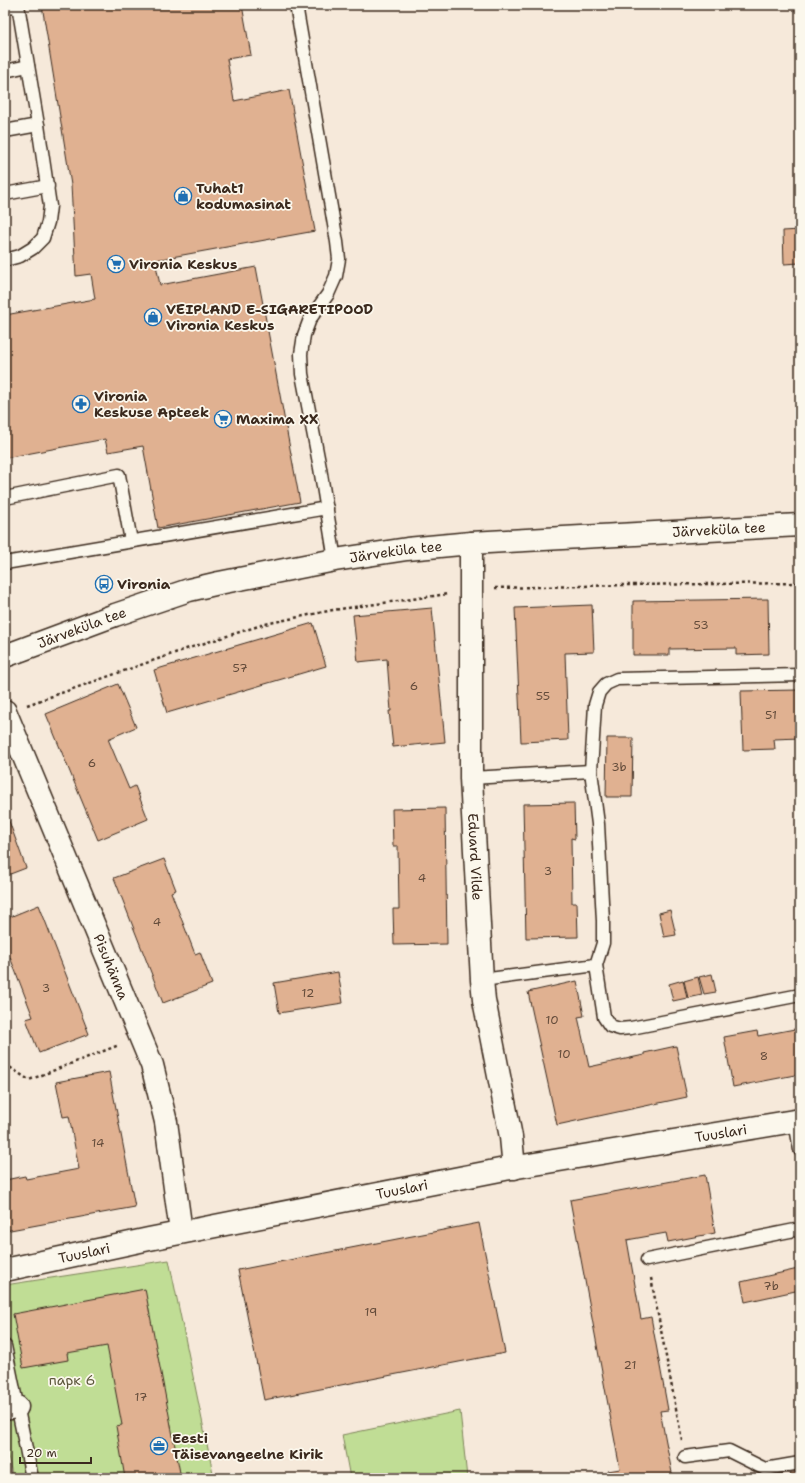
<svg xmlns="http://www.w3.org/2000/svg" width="805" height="1483" font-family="'Shantell Sans',sans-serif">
<rect width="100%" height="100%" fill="#f6e9da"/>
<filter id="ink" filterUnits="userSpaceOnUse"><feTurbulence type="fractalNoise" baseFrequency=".025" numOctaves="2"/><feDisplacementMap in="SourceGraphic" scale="8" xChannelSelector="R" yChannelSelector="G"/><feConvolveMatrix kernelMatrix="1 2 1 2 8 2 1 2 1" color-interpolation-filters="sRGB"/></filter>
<g filter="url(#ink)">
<!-- green -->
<g fill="#c0dd95" stroke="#7e845a">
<polygon points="169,1260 214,1478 13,1478 5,1443 5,1285"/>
<polygon points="460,1411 467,1478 350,1478 342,1435"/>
</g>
<!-- building -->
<g fill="#e0b191" stroke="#3b2a1e">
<polygon points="42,5 242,5 251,55 227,59 234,101 289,90 315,231 155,260 160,285 256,267 300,502 158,528 143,446 108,452 105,439 5,458 5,315 95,299 91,274 76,276 71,185"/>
<polygon points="800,230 800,263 784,264 783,231"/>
<polygon points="768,599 769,654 736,655 736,648 669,649 669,655 633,655 633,601"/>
<polygon points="592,605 594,652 565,653 568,740 521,742 515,608"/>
<polygon points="432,608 445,742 393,747 389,711 391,711 387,659 358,662 353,615"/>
<polygon points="313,623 326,666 167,713 154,670"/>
<polygon points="118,684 136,727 108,739 129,789 135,786 148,819 98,840 46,714"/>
<polygon points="800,690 800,738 774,739 775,749 743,750 741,691"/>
<polygon points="607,738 633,738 632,797 606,797"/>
<polygon points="574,803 575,839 571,838 572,903 577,903 578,937 526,938 523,804"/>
<polygon points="445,808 447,944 394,945 393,909 399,909 398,846 393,846 392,809"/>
<polygon points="5,810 26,868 5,876"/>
<polygon points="164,859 176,890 171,892 195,954 200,952 212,984 163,1003 114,878"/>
<polygon points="39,905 89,1034 39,1053 26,1019 33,1017 10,957 5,959 5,919"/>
<polygon points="670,910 676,935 664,937 659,913"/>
<polygon points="338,972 343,1003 279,1013 274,983"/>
<polygon points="712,974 716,992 704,994 699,977"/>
<polygon points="698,977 702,995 688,998 684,981"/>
<polygon points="683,980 687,998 673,1001 669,984"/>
<polygon points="577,981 584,1016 578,1017 589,1067 644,1055 644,1053 676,1046 687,1097 557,1125 528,992"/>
<polygon points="800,1028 800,1074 733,1087 724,1037 757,1031 758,1036"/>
<polygon points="109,1072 135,1207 5,1231 5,1180 25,1176 26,1179 79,1169 69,1116 63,1117 56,1082"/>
<polygon points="705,1175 715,1233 668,1242 666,1233 627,1240 641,1319 651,1317 668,1410 660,1411 673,1478 609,1478 608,1471 620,1469 570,1200"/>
<polygon points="479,1223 505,1353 264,1400 238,1270"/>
<polygon points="798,1269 800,1281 800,1290 745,1302 741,1282"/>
<polygon points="145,1289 181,1478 125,1478 116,1426 122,1425 107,1346 67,1353 68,1360 23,1368 13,1314"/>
<polygon points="800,1470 800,1478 791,1478 790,1472"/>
</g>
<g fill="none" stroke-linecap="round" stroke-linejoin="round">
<defs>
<g id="service">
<polyline points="296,5 337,242 339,259 336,276 328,294 310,319 304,335 301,354 302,374 320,468 335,560"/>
<polyline points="5,8 18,5"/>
<polyline points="5,71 28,66"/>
<polyline points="5,131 38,125"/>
<polyline points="5,194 48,186"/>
<polyline points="5,260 20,256 33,248 43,238 48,222 50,206 38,125 18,5"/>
<polyline points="5,498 119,475 131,541"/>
<polyline points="5,563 327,508"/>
<polyline points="800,675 617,679 606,684 599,692 595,705 591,771 598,824 603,921 603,943 596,965 604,1017 610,1026 620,1029 631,1028 800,995"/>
<polyline points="471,778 591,771"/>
<polyline points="482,980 596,965"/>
<polyline points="795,1121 800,1150"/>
<polyline points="647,1260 800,1229"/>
<polyline points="5,1346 32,1478"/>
<polyline points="685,1457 729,1451 765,1469 800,1463"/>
</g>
<g id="minor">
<path id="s1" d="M471 543V778L482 980 484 1000 511 1137 514 1168"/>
<path id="s2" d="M5 711 152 1065 166 1122 181 1232"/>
<path id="s3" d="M5 1270 149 1239 505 1169 800 1120"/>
<polyline points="5,1409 17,1407"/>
</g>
<g id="secondary">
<path id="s4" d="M5 656 115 615 189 590 219 583 335 560 407 549 471 543 800 525"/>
</g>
</defs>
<!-- service casing -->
<use href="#service" stroke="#3b2a1e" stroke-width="15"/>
<!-- minor casing -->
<use href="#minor" stroke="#3b2a1e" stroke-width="25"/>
<!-- secondary casing -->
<use href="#secondary" stroke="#3b2a1e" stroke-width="25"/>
<!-- path -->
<g stroke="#3b2a1e" stroke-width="2.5" stroke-dasharray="3 3" stroke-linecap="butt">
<polyline points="495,588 626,585 800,583"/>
<polyline points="27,705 189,648 265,624 333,610 448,594"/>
<polyline points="5,1064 29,1080 119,1045"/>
<polyline points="651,1278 682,1440"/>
</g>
<!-- service -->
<use href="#service" stroke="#fbf7ec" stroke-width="12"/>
<!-- minor -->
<use href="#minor" stroke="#fbf7ec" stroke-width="22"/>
<!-- secondary -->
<use href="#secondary" stroke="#fbf7ec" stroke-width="22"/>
</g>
</g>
<!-- icons -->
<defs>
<symbol id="shop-ring" viewBox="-11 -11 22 22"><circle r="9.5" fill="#fbf7ec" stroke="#1f6fb2" stroke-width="1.5"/><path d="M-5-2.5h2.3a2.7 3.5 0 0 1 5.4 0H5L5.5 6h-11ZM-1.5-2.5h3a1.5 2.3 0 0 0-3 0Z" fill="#1f6fb2"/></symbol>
<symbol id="supermarket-ring" viewBox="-11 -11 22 22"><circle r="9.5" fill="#fbf7ec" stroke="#1f6fb2" stroke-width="1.5"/><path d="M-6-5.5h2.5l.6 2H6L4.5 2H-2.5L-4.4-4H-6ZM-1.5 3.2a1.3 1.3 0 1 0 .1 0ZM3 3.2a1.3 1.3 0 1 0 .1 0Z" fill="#1f6fb2"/></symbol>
<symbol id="pharmacy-ring" viewBox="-11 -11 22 22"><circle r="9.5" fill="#fbf7ec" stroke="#1f6fb2" stroke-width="1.5"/><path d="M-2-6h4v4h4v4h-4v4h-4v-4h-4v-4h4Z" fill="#1f6fb2"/></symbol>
<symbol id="bus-ring" viewBox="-11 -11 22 22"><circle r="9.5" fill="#fbf7ec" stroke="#1f6fb2" stroke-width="1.5"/><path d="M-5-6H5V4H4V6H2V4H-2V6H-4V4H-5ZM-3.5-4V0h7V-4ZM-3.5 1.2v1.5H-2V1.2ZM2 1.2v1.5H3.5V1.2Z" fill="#1f6fb2"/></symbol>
<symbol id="office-ring" viewBox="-11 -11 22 22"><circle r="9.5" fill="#fbf7ec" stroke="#1f6fb2" stroke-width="1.5"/><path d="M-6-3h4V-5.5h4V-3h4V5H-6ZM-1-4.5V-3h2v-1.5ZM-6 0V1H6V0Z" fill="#1f6fb2"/></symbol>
</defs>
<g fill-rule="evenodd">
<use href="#shop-ring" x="173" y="186" width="20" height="20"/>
<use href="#supermarket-ring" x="106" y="254" width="20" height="20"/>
<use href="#shop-ring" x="143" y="307" width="20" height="20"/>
<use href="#pharmacy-ring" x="71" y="394" width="20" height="20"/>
<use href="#supermarket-ring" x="213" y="409" width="20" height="20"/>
<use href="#bus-ring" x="94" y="574" width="20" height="20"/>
<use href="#office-ring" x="149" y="1436" width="20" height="20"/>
</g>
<g text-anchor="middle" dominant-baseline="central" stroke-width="3.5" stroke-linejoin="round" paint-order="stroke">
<!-- number labels -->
<g font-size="12" fill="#644c3b">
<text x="701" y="625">53</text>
<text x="240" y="668">57</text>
<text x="414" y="686">6</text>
<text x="543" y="696">55</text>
<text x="771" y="715">51</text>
<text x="92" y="763">6</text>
<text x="619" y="767">3b</text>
<text x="548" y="871">3</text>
<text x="422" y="878">4</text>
<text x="157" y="922">4</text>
<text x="46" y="988">3</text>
<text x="308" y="993">12</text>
<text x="552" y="1020">10</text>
<text x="564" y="1054">10</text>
<text x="764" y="1056">8</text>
<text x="98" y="1143">14</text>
<text x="771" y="1286">7b</text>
<text x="371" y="1312">19</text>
<text x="630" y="1365">21</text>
<text x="141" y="1397">17</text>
</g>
<!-- poi labels -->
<g font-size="14" font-weight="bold" fill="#3b2a1e" stroke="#fbf7ec" text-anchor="start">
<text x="196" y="188">Tuhat1<tspan x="196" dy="16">kodumasinat</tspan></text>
<text x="129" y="264">Vironia Keskus</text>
<text x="166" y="309">VEIPLAND E-SIGARETIPOOD<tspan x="166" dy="16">Vironia Keskus</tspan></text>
<text x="94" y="396">Vironia<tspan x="94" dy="16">Keskuse Apteek</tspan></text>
<text x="236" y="419">Maxima XX</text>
<text x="117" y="584">Vironia</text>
<text x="172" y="1438">Eesti<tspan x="172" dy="16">Täisevangeelne Kirik</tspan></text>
</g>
<!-- street labels -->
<g font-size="14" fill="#3b2a1e" stroke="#fbf7ec">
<text stroke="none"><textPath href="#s4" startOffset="730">Järveküla tee</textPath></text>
<text stroke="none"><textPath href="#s4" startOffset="406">Järveküla tee</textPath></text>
<text stroke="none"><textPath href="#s4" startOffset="82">Järveküla tee</textPath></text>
<text stroke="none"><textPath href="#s1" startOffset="314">Eduard Vilde</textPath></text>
<text stroke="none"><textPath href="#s2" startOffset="277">Pisuhänna</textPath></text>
<text stroke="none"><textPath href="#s3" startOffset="729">Tuuslari</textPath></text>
<text stroke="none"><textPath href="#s3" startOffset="405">Tuuslari</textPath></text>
<text stroke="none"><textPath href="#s3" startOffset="81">Tuuslari</textPath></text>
</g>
<!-- park labels -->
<g font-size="14" fill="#5c573c" stroke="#fbf7ec">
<text x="72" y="1380">парк 6</text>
</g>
</g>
<!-- margin -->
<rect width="805" height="1483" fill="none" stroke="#fbf7ec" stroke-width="20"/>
<rect x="10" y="10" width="785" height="1463" fill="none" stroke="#3b2a1e" stroke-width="1.5" filter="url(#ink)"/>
<!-- scale -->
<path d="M20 1457v6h71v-6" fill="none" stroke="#3b2a1e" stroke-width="2"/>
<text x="26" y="1457" font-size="12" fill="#3b2a1e" stroke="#fbf7ec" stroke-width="3" paint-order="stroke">20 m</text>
</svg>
